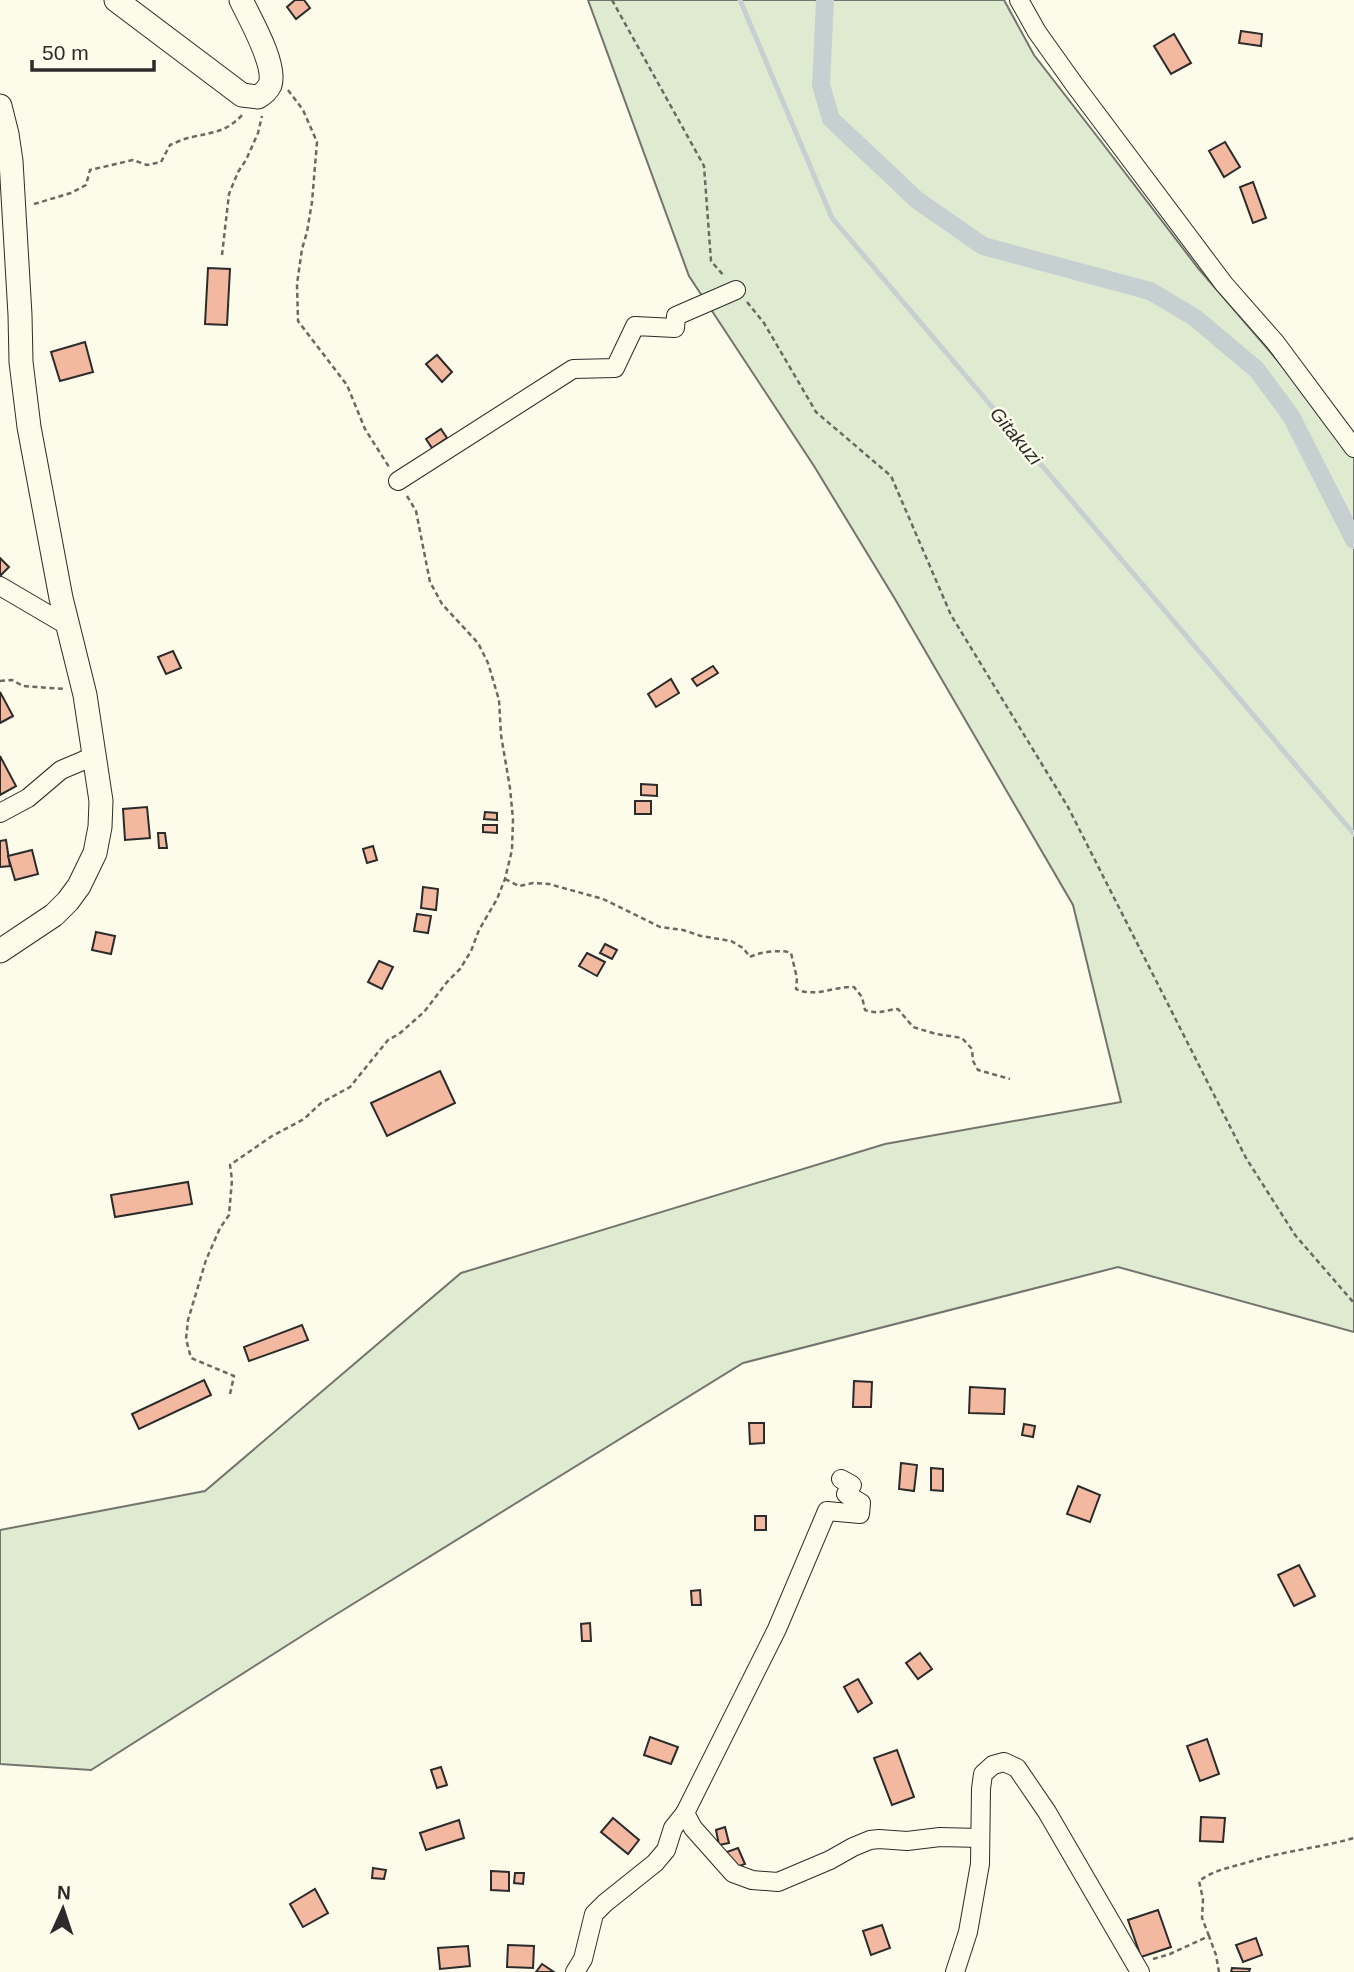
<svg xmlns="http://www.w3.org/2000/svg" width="1354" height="1972" font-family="Helvetica,sans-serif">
<rect width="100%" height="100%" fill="#fdfbea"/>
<!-- green -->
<polygon fill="#deebd1" stroke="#74746e" stroke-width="2" points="588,0 1004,0 1034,55 1103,144 1198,268 1316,405 1354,456 1354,1332 1118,1267 743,1363 327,1620 91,1770 0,1764 0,1530 205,1491 461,1273 885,1144 1121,1102 1073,905 895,599 814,466 689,276"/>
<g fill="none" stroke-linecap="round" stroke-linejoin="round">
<!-- stream -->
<polyline stroke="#c7d0d0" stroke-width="5" points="740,0 832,218 1354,834"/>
<!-- canal -->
<polyline stroke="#c7d0d0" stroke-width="18" points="825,0 821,85 831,119 917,200 983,246 1150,291 1194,317 1257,370 1291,416 1354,540"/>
</g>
<!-- building -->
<g fill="#f2b8a0" stroke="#2b2b2b" stroke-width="2">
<polygon points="295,0 304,0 310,8 296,19 287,7"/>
<polygon points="1241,31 1262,34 1261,46 1239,43"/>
<polygon points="1174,34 1191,63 1171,74 1154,46"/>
<polygon points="1225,142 1240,167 1224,177 1209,151"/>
<polygon points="1253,182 1266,218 1253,223 1240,187"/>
<polygon points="208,268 230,269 227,325 205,324"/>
<polygon points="85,342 93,372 60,381 51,352"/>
<polygon points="437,355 452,372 442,382 426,364"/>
<polygon points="441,429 447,438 432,448 426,439"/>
<polygon points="0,558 9,567 0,576"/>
<polygon points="173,651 181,668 166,674 158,657"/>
<polygon points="713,666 718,673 697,686 692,679"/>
<polygon points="671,679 679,693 656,707 648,694"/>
<polygon points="0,692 13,716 0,723"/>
<polygon points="0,756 16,786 0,795"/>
<polygon points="641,784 657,785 657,796 641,795"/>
<rect x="635" y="801" width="16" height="13"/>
<polygon points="147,807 150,838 125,840 123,809"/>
<polygon points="485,812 497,813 497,820 484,819"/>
<polygon points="483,825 497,825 497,833 483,832"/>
<polygon points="158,833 165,833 167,848 159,848"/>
<polygon points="6,840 10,866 0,867 0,841"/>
<polygon points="373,846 377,860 367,863 363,849"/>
<polygon points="32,850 38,874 15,880 8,856"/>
<polygon points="423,887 438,889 436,910 421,908"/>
<polygon points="417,914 431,916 428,933 414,931"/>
<polygon points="96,932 115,936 111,954 92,950"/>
<polygon points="605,944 617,950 612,959 600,953"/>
<polygon points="587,953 605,962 597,976 579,966"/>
<polygon points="379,961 393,967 382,989 368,982"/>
<polygon points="440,1071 455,1103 387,1136 371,1103"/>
<polygon points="188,1182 192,1204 115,1217 111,1195"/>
<polygon points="302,1325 308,1340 249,1361 244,1347"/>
<polygon points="204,1380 211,1395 139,1429 132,1414"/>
<polygon points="854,1381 872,1382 871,1407 853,1407"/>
<polygon points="970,1387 1005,1389 1004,1414 969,1413"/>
<polygon points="749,1423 764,1423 764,1443 750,1444"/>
<polygon points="1024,1424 1035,1426 1033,1437 1022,1435"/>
<polygon points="901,1463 917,1465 914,1491 899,1489"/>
<polygon points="931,1468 943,1469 943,1491 931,1490"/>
<polygon points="1078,1486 1100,1495 1090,1522 1067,1514"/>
<rect x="755" y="1516" width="11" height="14"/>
<polygon points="1299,1565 1315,1596 1294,1606 1278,1575"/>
<polygon points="700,1590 701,1605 692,1605 691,1591"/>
<polygon points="590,1623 591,1641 582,1641 581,1624"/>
<polygon points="920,1653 932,1669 918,1679 906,1663"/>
<polygon points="858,1679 872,1703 858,1712 844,1687"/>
<polygon points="650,1737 678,1747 671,1764 644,1755"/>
<polygon points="1207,1739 1219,1774 1200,1781 1187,1746"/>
<polygon points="897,1750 914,1797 892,1805 874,1758"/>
<polygon points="441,1767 447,1785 437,1788 431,1770"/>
<polygon points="1201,1817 1225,1818 1223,1842 1200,1841"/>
<polygon points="613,1818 639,1840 628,1854 601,1832"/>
<polygon points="459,1820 464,1838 426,1850 420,1833"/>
<polygon points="725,1827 729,1843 719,1845 716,1830"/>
<polygon points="738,1848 745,1864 731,1869 724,1853"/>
<polygon points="373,1868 386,1870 384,1879 372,1878"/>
<polygon points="491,1871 509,1872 509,1891 491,1890"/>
<polygon points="515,1873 524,1873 523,1884 514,1883"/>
<polygon points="315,1889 328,1913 303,1927 290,1904"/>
<polygon points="1158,1910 1171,1947 1141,1957 1128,1920"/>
<polygon points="882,1925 890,1948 871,1955 863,1931"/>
<polygon points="1256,1938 1262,1955 1243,1962 1236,1945"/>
<polygon points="508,1945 534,1946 533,1968 507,1967"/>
<polygon points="468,1946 470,1966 440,1969 438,1948"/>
<polygon points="542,1964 554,1972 536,1972"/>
<polygon points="1232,1968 1250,1969 1249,1972 1231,1972"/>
</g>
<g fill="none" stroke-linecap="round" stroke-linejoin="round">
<defs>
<g id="minor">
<polyline points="1019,0 1037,32 1074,84 1224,284 1275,342 1354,448"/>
<polyline points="398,481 573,369 615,368 635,326 675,328 676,316 736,290"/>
<polyline points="0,586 68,626"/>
<polyline points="0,813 28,798 61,770 94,756"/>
<polyline points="685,1813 777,1629 827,1511 860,1514 861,1503 846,1494 852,1485 841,1479"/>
<polyline points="575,1972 583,1959 594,1914 605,1903 655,1863 666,1850 673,1828 685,1813 693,1828 733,1873 752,1880 778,1882 830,1860 853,1847 870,1840 879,1839 907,1841 940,1837 980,1838"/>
<polyline points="955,1972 968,1932 980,1864 981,1789 983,1774 993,1765 1004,1762 1017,1768 1047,1812 1140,1972"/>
</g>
<g id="major">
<path d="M116 0 242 95 258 97C263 94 267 91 270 85 277 65 250 19 241 0"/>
<polyline points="0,106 7,134 11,161 20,315 21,362 29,427 61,598 85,695 101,801 100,827 95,853 79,886 68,901 54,915 0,951"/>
</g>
</defs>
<!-- minor casing -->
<use href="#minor" stroke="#2b2b2b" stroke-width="20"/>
<!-- major casing -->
<use href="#major" stroke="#2b2b2b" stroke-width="25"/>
<!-- path -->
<g stroke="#6a6964" stroke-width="2.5" stroke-dasharray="5 3.5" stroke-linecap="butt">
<polyline points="612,0 704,166 711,261 724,276"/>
<polyline points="288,90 303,110 317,142 312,202 307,232 302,249 297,284 298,321 347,385 365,429 389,467"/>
<path d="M34 204 71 193 86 185 90 170 133 160 147 165 161 162 170 145C177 142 185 138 192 137 214 132 227 132 243 114"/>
<polyline points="222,255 229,194 238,172 246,160 258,133 262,116"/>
<polyline points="747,302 764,323 816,412 891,476 951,615 1068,807 1246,1158 1295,1235 1354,1303"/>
<polyline points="0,681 12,680 23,686 65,689"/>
<path d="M505 879 519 886 533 883 549 884 603 899 660 927 683 930 701 936 731 941 743 948 750 957C759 952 781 949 791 953L797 978 796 989C814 998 835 986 854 987L862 997 865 1010C880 1015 883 1010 898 1009L913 1027 936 1034 962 1038 972 1049 973 1061 978 1070 1010 1079"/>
<polyline points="230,1394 234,1376 191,1358 186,1339 188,1320 206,1260 220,1228 229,1215 232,1180 230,1165 272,1136 304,1119 321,1103 350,1087 388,1040 399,1034 424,1012 447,982 460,969 471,951 479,930 497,899 505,879 512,850 513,819 510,788 501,735 499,700 488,663 478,643 442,604 430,582 416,511 407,496"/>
<path d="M1209 1936 1202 1918 1203 1899 1199 1881C1216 1869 1229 1868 1249 1862 1283 1851 1319 1848 1354 1838"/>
<polyline points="1153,1959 1170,1954 1209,1936 1216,1955 1219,1972"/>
</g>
<!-- minor -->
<use href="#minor" stroke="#fdfbea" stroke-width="18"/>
<!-- major -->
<use href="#major" stroke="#fdfbea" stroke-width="23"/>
</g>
<g text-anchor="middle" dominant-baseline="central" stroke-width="5" stroke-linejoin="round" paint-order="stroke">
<!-- water labels -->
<g font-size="19" font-style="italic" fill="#2b2b2b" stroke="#fdfbea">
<text transform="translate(1016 436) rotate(50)">Gitakuzi</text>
</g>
</g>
<!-- north arrow -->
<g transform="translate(63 1909) rotate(3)" stroke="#fdfbea" stroke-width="5" paint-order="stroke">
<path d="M0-5L12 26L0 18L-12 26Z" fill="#2b2b2b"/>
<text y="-10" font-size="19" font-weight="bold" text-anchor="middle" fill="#2b2b2b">N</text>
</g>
<!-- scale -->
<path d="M32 60v10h122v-10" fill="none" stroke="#2b2b2b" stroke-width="3.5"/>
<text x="42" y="60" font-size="21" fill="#2b2b2b" stroke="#fdfbea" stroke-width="5" paint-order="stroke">50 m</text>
</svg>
